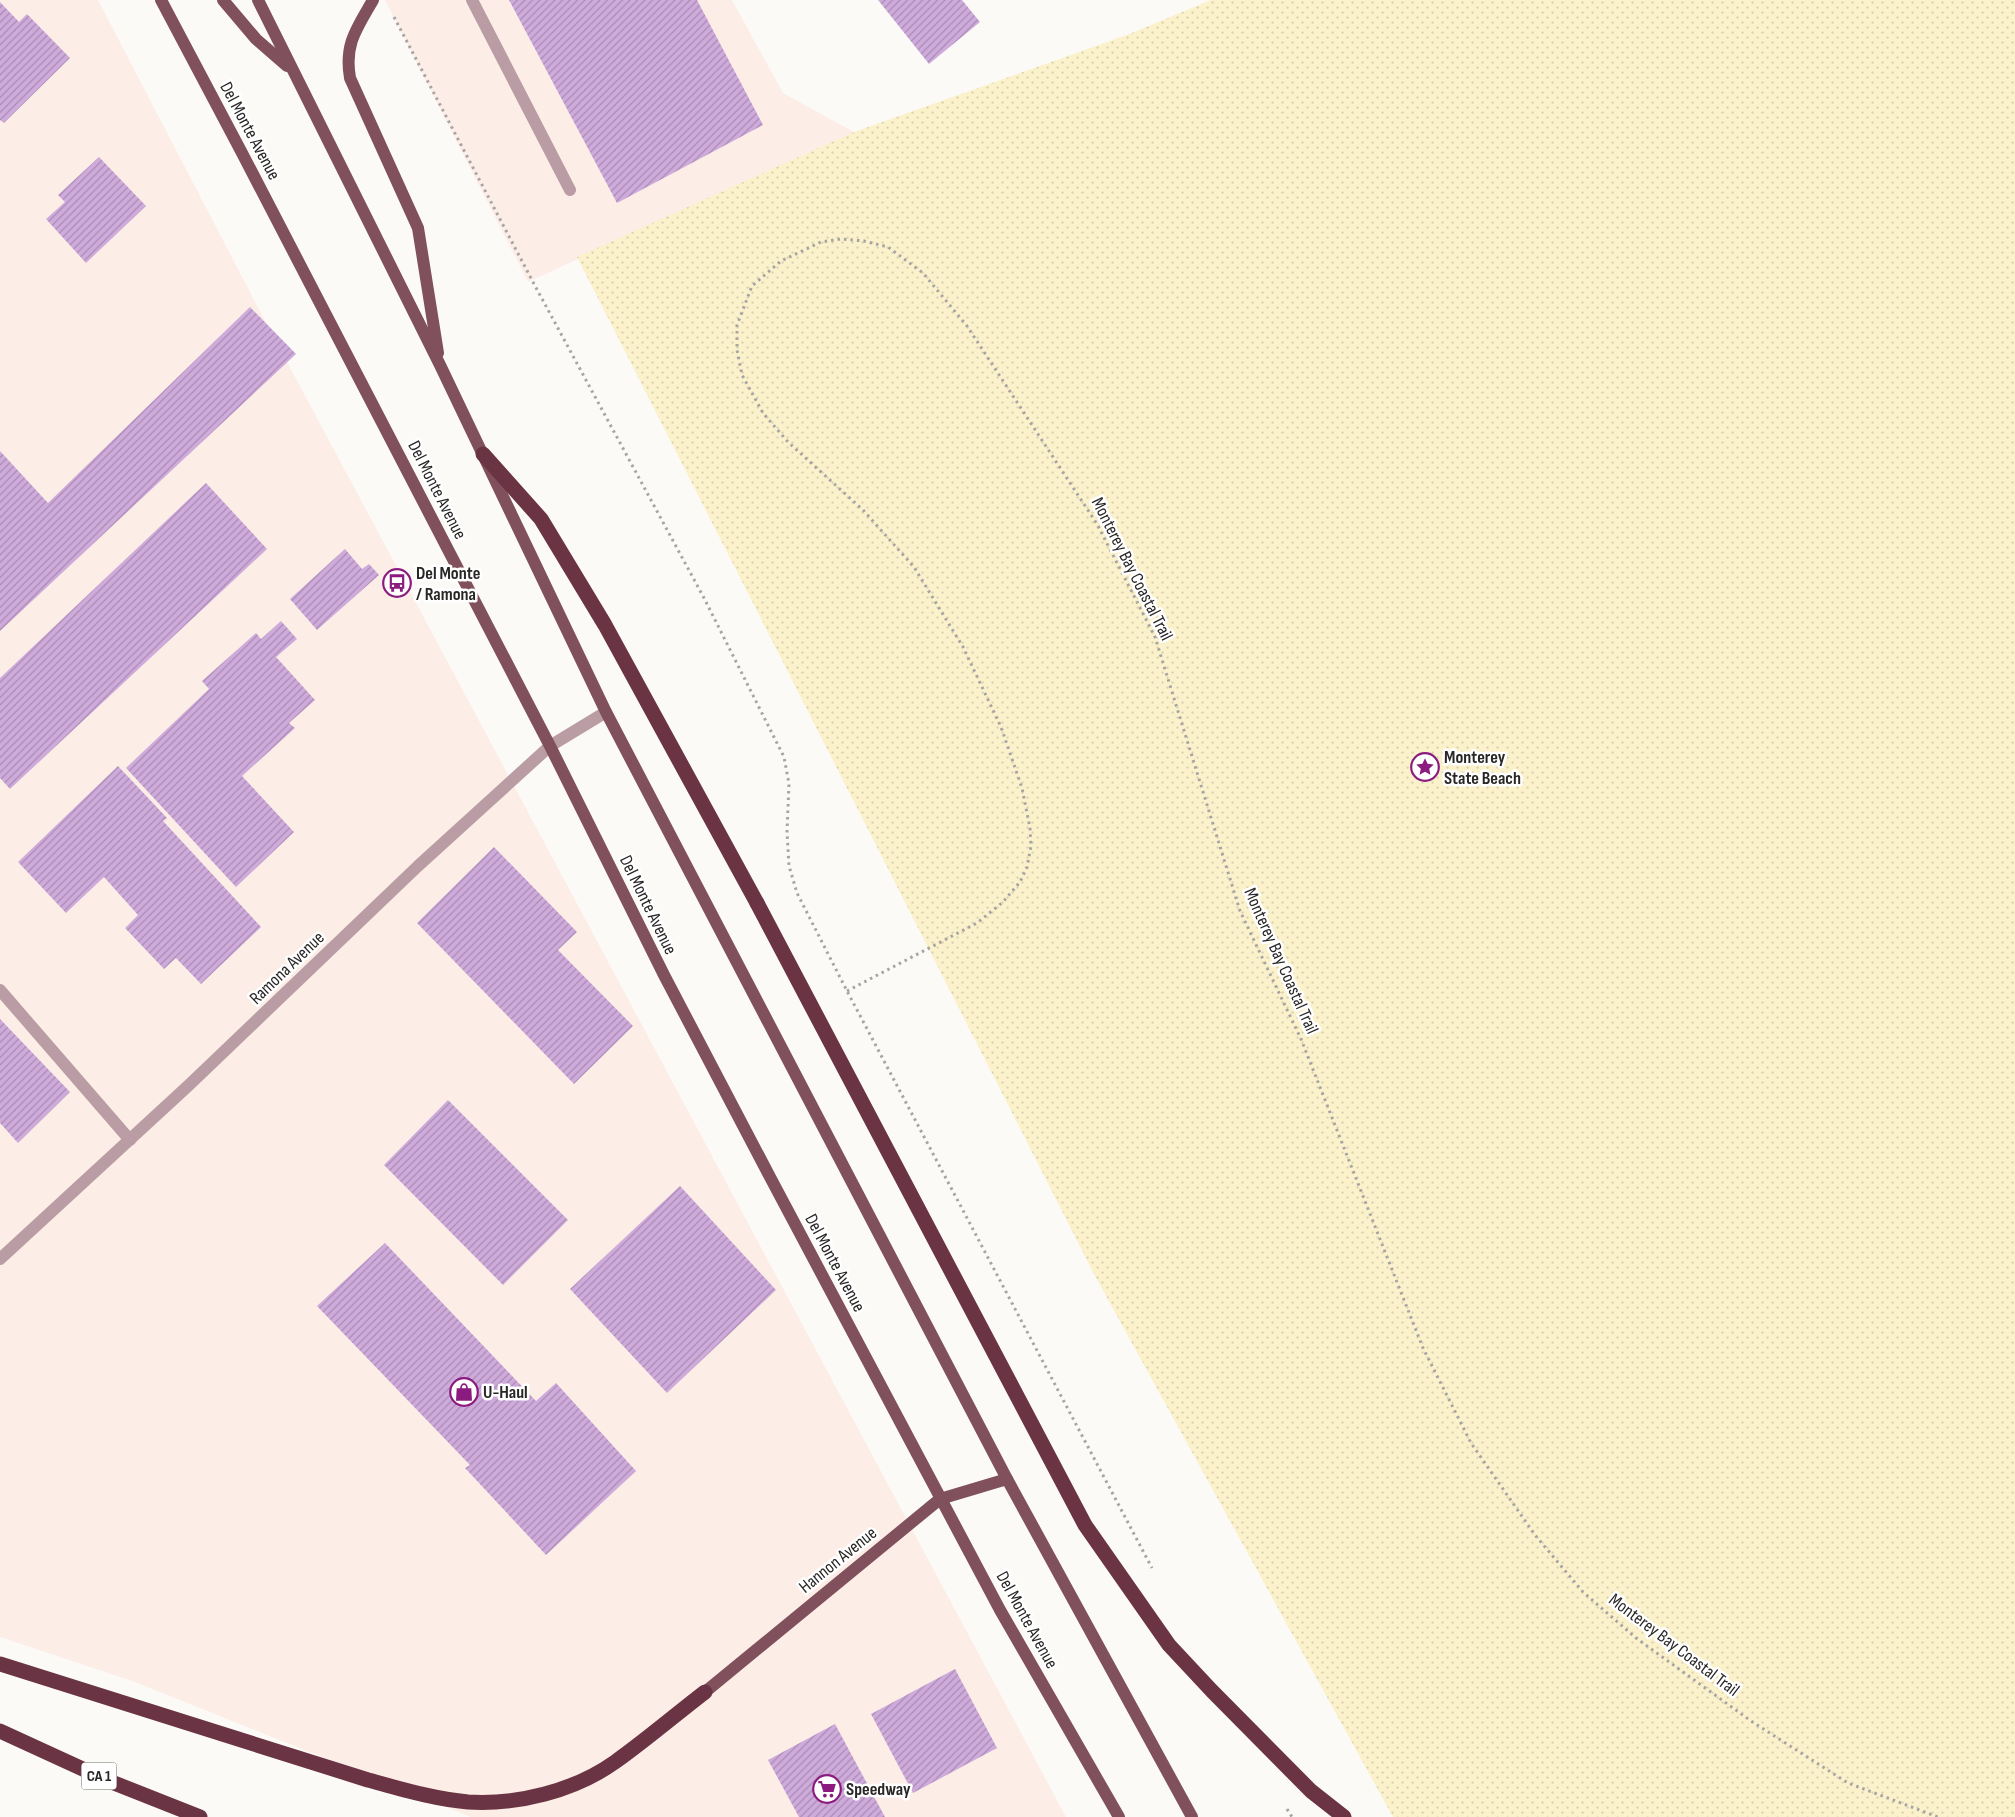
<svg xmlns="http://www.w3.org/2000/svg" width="2015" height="1817" font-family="'Sofia Sans Condensed',sans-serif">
<defs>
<pattern id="sand-dots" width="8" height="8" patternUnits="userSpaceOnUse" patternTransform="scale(1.25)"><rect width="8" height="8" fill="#fbf1cb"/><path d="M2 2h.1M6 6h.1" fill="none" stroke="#d7cfae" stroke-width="1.8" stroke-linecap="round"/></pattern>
<pattern id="building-hatch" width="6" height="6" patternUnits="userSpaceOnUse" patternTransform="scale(1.25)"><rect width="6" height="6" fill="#cfabdc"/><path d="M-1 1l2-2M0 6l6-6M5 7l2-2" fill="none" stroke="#a88bb2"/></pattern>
</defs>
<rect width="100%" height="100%" fill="#fcfaf6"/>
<!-- commercial -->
<g fill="#fcede7">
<polygon points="0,0 98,0 264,319 1066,1817 471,1817 135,1682 0,1637"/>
<polygon points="385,0 732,0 783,93 854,132 528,282"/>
</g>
<!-- sand -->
<polygon fill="url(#sand-dots)" points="1211,0 2015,0 2015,1817 1393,1817 1095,1276 577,257 854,132 1127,35"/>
<!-- building -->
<g fill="url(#building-hatch)">
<polygon points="509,0 697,0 763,125 617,203"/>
<polygon points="878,0 962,0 980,22 929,64"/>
<polygon points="0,2 19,22 27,14 70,58 4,123 0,120"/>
<polygon points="99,157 146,206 86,263 46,219 65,202 58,195"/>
<polygon points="250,307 296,354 0,631 0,451 48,503"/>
<polygon points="206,483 267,549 10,789 0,778 0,678"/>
<polygon points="345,549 362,569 369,564 379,575 317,630 290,599"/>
<polygon points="281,621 297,639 276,657 315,700 289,723 295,728 242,776 294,832 236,887 126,768 209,689 202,681 256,633 261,639"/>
<polygon points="118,766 167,818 163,821 261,927 201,984 176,958 164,969 125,928 138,915 104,877 66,913 18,862"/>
<polygon points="494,847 577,932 558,950 633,1026 574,1084 417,923"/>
<polygon points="0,1019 70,1092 18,1143 0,1123"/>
<polygon points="448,1100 568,1220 503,1285 384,1165"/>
<polygon points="680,1186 776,1290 667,1393 570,1289"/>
<polygon points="385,1243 536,1401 556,1383 636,1471 546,1555 465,1468 470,1465 317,1306"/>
<polygon points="955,1669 997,1748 913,1793 871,1714"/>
<polygon points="835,1724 885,1817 799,1817 768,1760"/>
</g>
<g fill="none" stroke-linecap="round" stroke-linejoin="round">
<!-- path -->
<g stroke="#a7a5a3" stroke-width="3" stroke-dasharray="2.5 4" stroke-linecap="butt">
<polyline points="394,17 534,284 704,598 784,757 789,784 787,831 789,866 797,893 847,991 1152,1568"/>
<polyline points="847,991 977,923 1003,902 1020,882 1027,867 1031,846 1030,828 1022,788 1001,727 963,647 914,567 863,510 788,442 763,413 742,375 737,350 737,325 752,286 781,261 821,242 840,239 864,241 888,247 923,273 967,326 1097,524 1155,637 1240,911 1301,1039 1423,1348 1471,1443 1535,1535 1583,1592 1636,1638 1751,1721 1848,1783 1938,1817"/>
<polyline points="1287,1809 1292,1817"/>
</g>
<!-- minor -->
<g stroke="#ba9da4" stroke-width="12">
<polyline points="472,0 570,190"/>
<polyline points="0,990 130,1140"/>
<polyline points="0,1259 189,1085 418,866 550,746 606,712"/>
</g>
<!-- major -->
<g stroke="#80505d" stroke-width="12">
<polyline points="161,0 242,153 550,746 664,975 770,1177 1000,1610 1119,1817"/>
<polyline points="223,0 256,39 287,66"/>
<polyline points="258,0 440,365 606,712 1007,1479 1192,1817"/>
<path d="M373 0C357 28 344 44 350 78L418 228 438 353"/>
<polyline points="705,1692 940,1499 1007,1479"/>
</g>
<!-- highway -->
<g stroke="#6a3444" stroke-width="15">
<polyline points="483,454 541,519 605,625 757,903"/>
<path d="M0 1664 368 1780C401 1789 434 1799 468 1802 518 1805 574 1791 615 1762 646 1740 675 1715 705 1692"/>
<polyline points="0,1731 109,1781 200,1817"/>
</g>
<!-- highway-bridge -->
<polyline stroke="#6a3444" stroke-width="15" points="757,903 1085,1525 1169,1645 1212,1691 1311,1791 1344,1817"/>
</g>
<!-- icons -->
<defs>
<symbol id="bus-ring" viewBox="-11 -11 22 22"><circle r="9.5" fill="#fff" stroke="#8b1b7f" stroke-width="1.5"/><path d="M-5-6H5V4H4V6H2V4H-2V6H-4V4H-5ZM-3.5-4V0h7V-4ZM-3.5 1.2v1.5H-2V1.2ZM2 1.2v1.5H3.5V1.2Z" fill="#8b1b7f"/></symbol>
<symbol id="sight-ring" viewBox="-11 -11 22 22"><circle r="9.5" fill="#fff" stroke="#8b1b7f" stroke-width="1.5"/><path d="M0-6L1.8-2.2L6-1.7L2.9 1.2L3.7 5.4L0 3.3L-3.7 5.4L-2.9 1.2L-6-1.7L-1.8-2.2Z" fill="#8b1b7f"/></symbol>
<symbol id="shop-ring" viewBox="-11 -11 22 22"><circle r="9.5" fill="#fff" stroke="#8b1b7f" stroke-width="1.5"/><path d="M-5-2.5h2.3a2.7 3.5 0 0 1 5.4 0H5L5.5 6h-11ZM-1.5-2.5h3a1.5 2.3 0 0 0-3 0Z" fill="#8b1b7f"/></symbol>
<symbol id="supermarket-ring" viewBox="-11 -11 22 22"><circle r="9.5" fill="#fff" stroke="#8b1b7f" stroke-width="1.5"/><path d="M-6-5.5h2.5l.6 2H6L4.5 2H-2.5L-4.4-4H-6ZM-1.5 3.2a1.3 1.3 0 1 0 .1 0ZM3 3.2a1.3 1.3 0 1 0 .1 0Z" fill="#8b1b7f"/></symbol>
</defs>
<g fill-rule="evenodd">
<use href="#bus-ring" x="381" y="567" width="32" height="32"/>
<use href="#sight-ring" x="1409" y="751" width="32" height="32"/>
<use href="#shop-ring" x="448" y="1376" width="32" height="32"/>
<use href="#supermarket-ring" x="811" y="1773" width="32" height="32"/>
</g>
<g text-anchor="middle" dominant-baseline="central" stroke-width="5" stroke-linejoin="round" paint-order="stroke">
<!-- shield labels -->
<rect fill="#fff" stroke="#686867" stroke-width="1" x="81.5" y="1762.5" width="35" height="27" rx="4"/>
<g font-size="16" font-weight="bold" fill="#282726">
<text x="99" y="1776">CA 1</text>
</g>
<!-- street labels -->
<g font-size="18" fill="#282726" stroke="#fff">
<text transform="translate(250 131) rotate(62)">Del Monte Avenue</text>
<text transform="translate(437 490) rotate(63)">Del Monte Avenue</text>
<text transform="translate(1132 569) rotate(63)">Monterey Bay Coastal Trail</text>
<text transform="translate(648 905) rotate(64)">Del Monte Avenue</text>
<text transform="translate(1281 961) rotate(66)">Monterey Bay Coastal Trail</text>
<text transform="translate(287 968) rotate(-44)">Ramona Avenue</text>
<text transform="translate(835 1263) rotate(62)">Del Monte Avenue</text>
<text transform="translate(838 1560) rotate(-39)">Hannon Avenue</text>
<text transform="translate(1027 1620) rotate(61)">Del Monte Avenue</text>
<text transform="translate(1674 1645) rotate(37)">Monterey Bay Coastal Trail</text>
</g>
<!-- poi labels -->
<g font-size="18" font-weight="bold" fill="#282726" stroke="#fff" text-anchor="start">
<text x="416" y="573">Del Monte<tspan x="416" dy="21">/ Ramona</tspan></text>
<text x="1444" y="757">Monterey<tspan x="1444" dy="21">State Beach</tspan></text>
<text x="483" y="1392">U-Haul</text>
<text x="846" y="1789">Speedway</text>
</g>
</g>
</svg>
